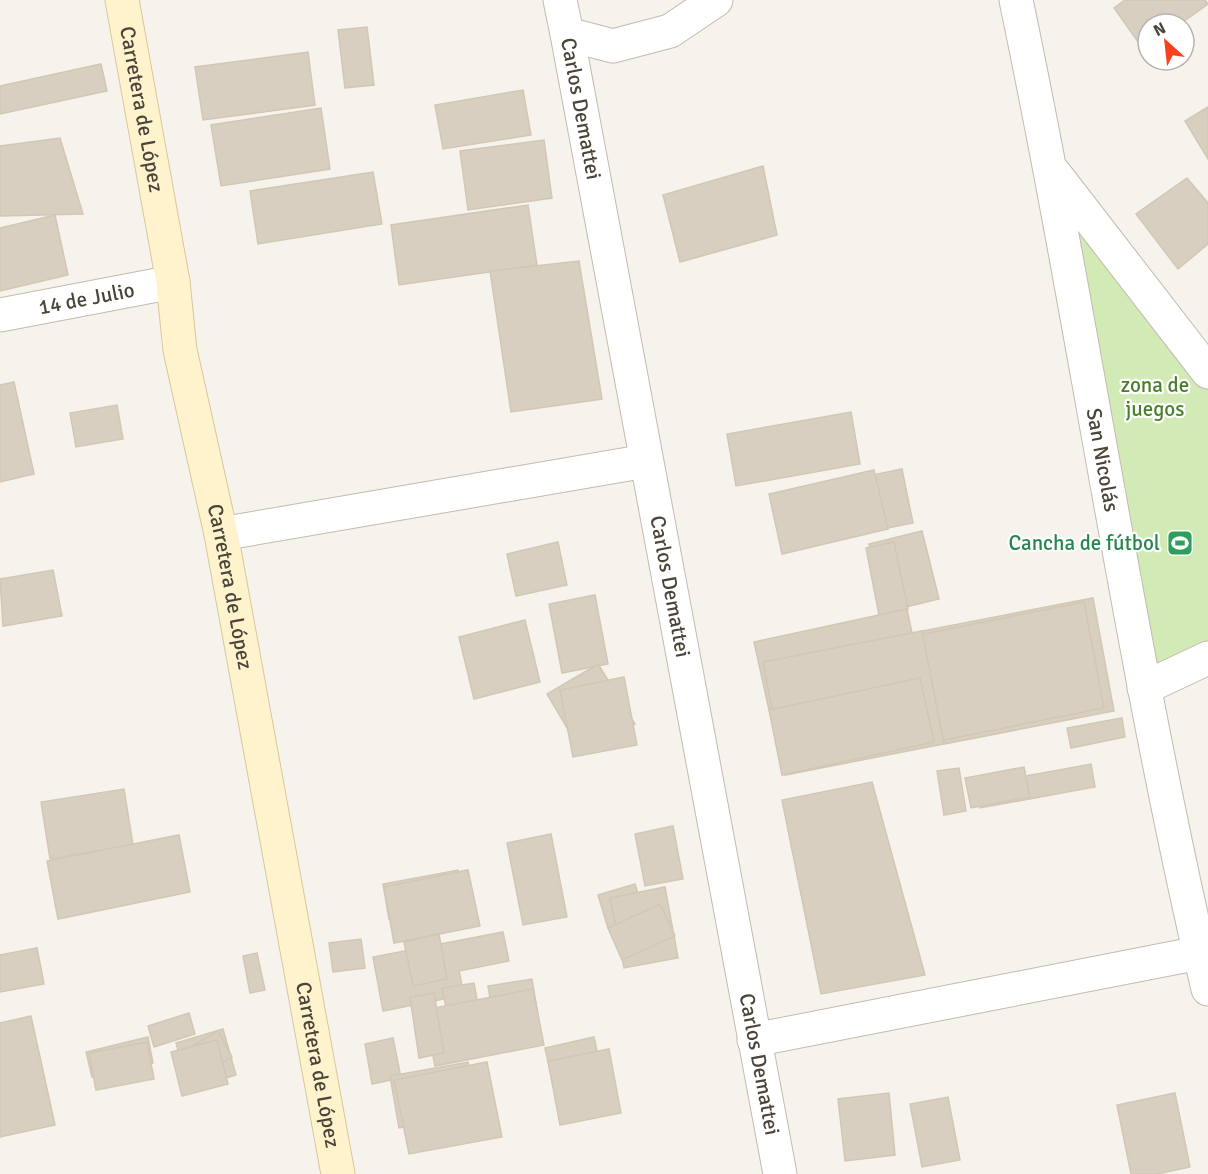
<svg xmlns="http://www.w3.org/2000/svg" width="1208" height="1174" font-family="Signika,sans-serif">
<rect width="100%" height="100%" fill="#f6f3ec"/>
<!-- green -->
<polygon fill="#d2eab5" points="1060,190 1208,381 1208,650 1151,676"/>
<!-- building -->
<g fill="#d8cfc1" stroke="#d3c7b4" stroke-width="1.5">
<polygon points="1125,0 1205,0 1208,4 1180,24 1148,24 1148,56 1114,8"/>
<polygon points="367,27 374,85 345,88 338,30"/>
<polygon points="308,52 315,105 203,120 195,67"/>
<polygon points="101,64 107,91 0,114 0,86"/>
<polygon points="523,90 531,135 443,149 435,105"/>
<polygon points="1208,107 1208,159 1185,121"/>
<polygon points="321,108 330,169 221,186 211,125"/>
<polygon points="60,138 83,214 0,216 0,146"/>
<polygon points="544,140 552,198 468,210 460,151"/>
<polygon points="763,166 777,235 680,262 663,195"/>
<polygon points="373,172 382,224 258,244 250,191"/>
<polygon points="1187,178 1208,203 1208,244 1178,269 1136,214"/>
<polygon points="528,205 537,265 399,285 391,225"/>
<polygon points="55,215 68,275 0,291 0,228"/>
<polygon points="579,261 602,399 511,412 490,271"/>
<polygon points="14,382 34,474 0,482 0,385"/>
<polygon points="117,405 123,439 76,447 70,413"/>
<polygon points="851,412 860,464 736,486 727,434"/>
<polygon points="902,469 913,523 793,547 782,494"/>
<polygon points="874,470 888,529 782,554 769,494"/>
<polygon points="922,531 939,599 885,612 869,544"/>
<polygon points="558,542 567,585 516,596 507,554"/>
<polygon points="894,542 908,609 879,615 866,548"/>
<polygon points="53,570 62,616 3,626 0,579"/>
<polygon points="595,595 608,664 562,673 549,604"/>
<polygon points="1093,598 1114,711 944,744 922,631"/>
<polygon points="1084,602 1104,708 934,742 913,636"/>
<polygon points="907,609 921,677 769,710 754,642"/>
<polygon points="525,620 540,682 474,699 459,637"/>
<polygon points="922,631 944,744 785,775 763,662"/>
<polygon points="598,664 635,724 583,755 547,694"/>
<polygon points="624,677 637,745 573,757 560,690"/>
<polygon points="920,678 934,742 782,775 769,710"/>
<polygon points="1122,718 1125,737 1071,748 1067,728"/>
<polygon points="1091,764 1095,787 980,808 976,785"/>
<polygon points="1024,767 1030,797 971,808 965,778"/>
<polygon points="959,768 966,811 944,815 937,771"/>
<polygon points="872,782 925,975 821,994 782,800"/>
<polygon points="124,789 133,845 50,859 41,802"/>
<polygon points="673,826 683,879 645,886 635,834"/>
<polygon points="551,834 567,917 523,925 507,843"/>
<polygon points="179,835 190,892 58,919 47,861"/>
<polygon points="458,870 465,905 389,919 383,884"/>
<polygon points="468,870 480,926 394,943 384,887"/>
<polygon points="635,884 645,917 608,928 598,895"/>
<polygon points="665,887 678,958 624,968 610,898"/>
<polygon points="660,904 675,936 622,960 608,928"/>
<polygon points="503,932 509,961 459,971 464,995 383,1011 373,957"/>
<polygon points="439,934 447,979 413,986 404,942"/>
<polygon points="361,939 365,968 333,972 329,943"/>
<polygon points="37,948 44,984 0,992 0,955"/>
<polygon points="257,953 265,990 250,993 243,956"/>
<polygon points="532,979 541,1033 497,1040 488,986"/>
<polygon points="474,983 480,1017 449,1022 442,988"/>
<polygon points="533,989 544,1045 435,1066 424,1010"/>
<polygon points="434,993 444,1053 419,1058 410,997"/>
<polygon points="189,1013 195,1034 154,1047 148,1026"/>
<polygon points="31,1016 55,1125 0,1137 0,1023"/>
<polygon points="223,1029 236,1075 189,1089 176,1043"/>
<polygon points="218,1031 232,1057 201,1075 187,1049"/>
<polygon points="148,1037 153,1063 92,1077 86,1052"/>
<polygon points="594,1037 606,1092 557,1103 545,1048"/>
<polygon points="393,1038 401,1078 372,1084 365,1044"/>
<polygon points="217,1040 228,1084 182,1096 171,1052"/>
<polygon points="147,1042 154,1079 96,1090 89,1053"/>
<polygon points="609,1049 621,1113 560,1125 548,1061"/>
<polygon points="468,1062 477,1115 399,1128 390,1076"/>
<polygon points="487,1062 502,1137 409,1154 394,1080"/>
<polygon points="889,1093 895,1155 845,1161 838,1099"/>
<polygon points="1175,1093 1190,1167 1157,1174 1131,1174 1117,1105"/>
<polygon points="948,1097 960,1160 922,1167 910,1104"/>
</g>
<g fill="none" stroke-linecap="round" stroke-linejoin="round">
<defs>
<g id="minor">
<path id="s1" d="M1016 0C1085 329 1131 662 1208 989"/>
<path id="s2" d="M567 34 780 1174"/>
<polyline points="1055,174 1208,372"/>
<path id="s3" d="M0 315 173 282"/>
<polyline points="221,534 646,461"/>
<polyline points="1144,688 1208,658"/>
<polyline points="754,1040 1199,953"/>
</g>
<polyline id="tertiary" points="560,0 567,34 613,46 670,31 716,0"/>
<g id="secondary">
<path id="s4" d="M122 0 173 282 180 350 221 534 338 1174"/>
</g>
</defs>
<!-- minor casing -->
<use href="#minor" stroke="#c2bbae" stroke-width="35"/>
<!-- tertiary casing -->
<use href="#tertiary" stroke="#c2bbae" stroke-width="35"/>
<!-- secondary casing -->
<use href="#secondary" stroke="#d6c79b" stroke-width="35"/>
<!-- minor -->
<use href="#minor" stroke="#fff" stroke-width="33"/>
<!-- tertiary -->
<use href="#tertiary" stroke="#fff" stroke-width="33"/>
<!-- secondary -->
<use href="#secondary" stroke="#fff3cd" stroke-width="33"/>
</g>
<!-- icons -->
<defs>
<symbol id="stadium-square" viewBox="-11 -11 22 22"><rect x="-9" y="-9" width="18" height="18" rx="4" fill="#2e9e5b" stroke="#fff"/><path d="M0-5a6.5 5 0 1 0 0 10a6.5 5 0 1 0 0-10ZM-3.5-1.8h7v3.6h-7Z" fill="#fff"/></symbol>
</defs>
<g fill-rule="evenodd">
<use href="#stadium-square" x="1165" y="528" width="30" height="30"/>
</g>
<g text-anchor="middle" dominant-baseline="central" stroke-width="4.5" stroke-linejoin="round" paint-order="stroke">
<!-- street labels -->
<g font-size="21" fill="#4b4439" stroke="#fff">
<text stroke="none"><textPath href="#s4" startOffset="111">Carretera de López</textPath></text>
<text stroke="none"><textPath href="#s2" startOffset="76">Carlos Demattei</textPath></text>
<text stroke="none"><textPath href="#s3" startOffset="88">14 de Julio</textPath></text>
<text stroke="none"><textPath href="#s1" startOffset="468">San Nicolás</textPath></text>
<text stroke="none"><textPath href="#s4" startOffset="597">Carretera de López</textPath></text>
<text stroke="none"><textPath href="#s2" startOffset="562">Carlos Demattei</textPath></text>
<text stroke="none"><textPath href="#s4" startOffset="1083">Carretera de López</textPath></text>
<text stroke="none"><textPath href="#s2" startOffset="1048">Carlos Demattei</textPath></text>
</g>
<!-- park labels -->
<g font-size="21" fill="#4a7f2a" stroke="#fff">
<text x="1155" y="385">zona de<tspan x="1155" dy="24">juegos</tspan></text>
</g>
<!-- leisure labels -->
<g font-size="21" fill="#27864d" stroke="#fff" text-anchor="end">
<text x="1160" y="543">Cancha de fútbol</text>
</g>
</g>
<!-- north arrow -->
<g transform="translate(1166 42) rotate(333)"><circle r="28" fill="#ffffff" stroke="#b7b4b0" stroke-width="1.5"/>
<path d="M0-4.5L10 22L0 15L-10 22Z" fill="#fc3f1d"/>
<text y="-9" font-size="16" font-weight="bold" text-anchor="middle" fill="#4b4439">N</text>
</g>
</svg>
